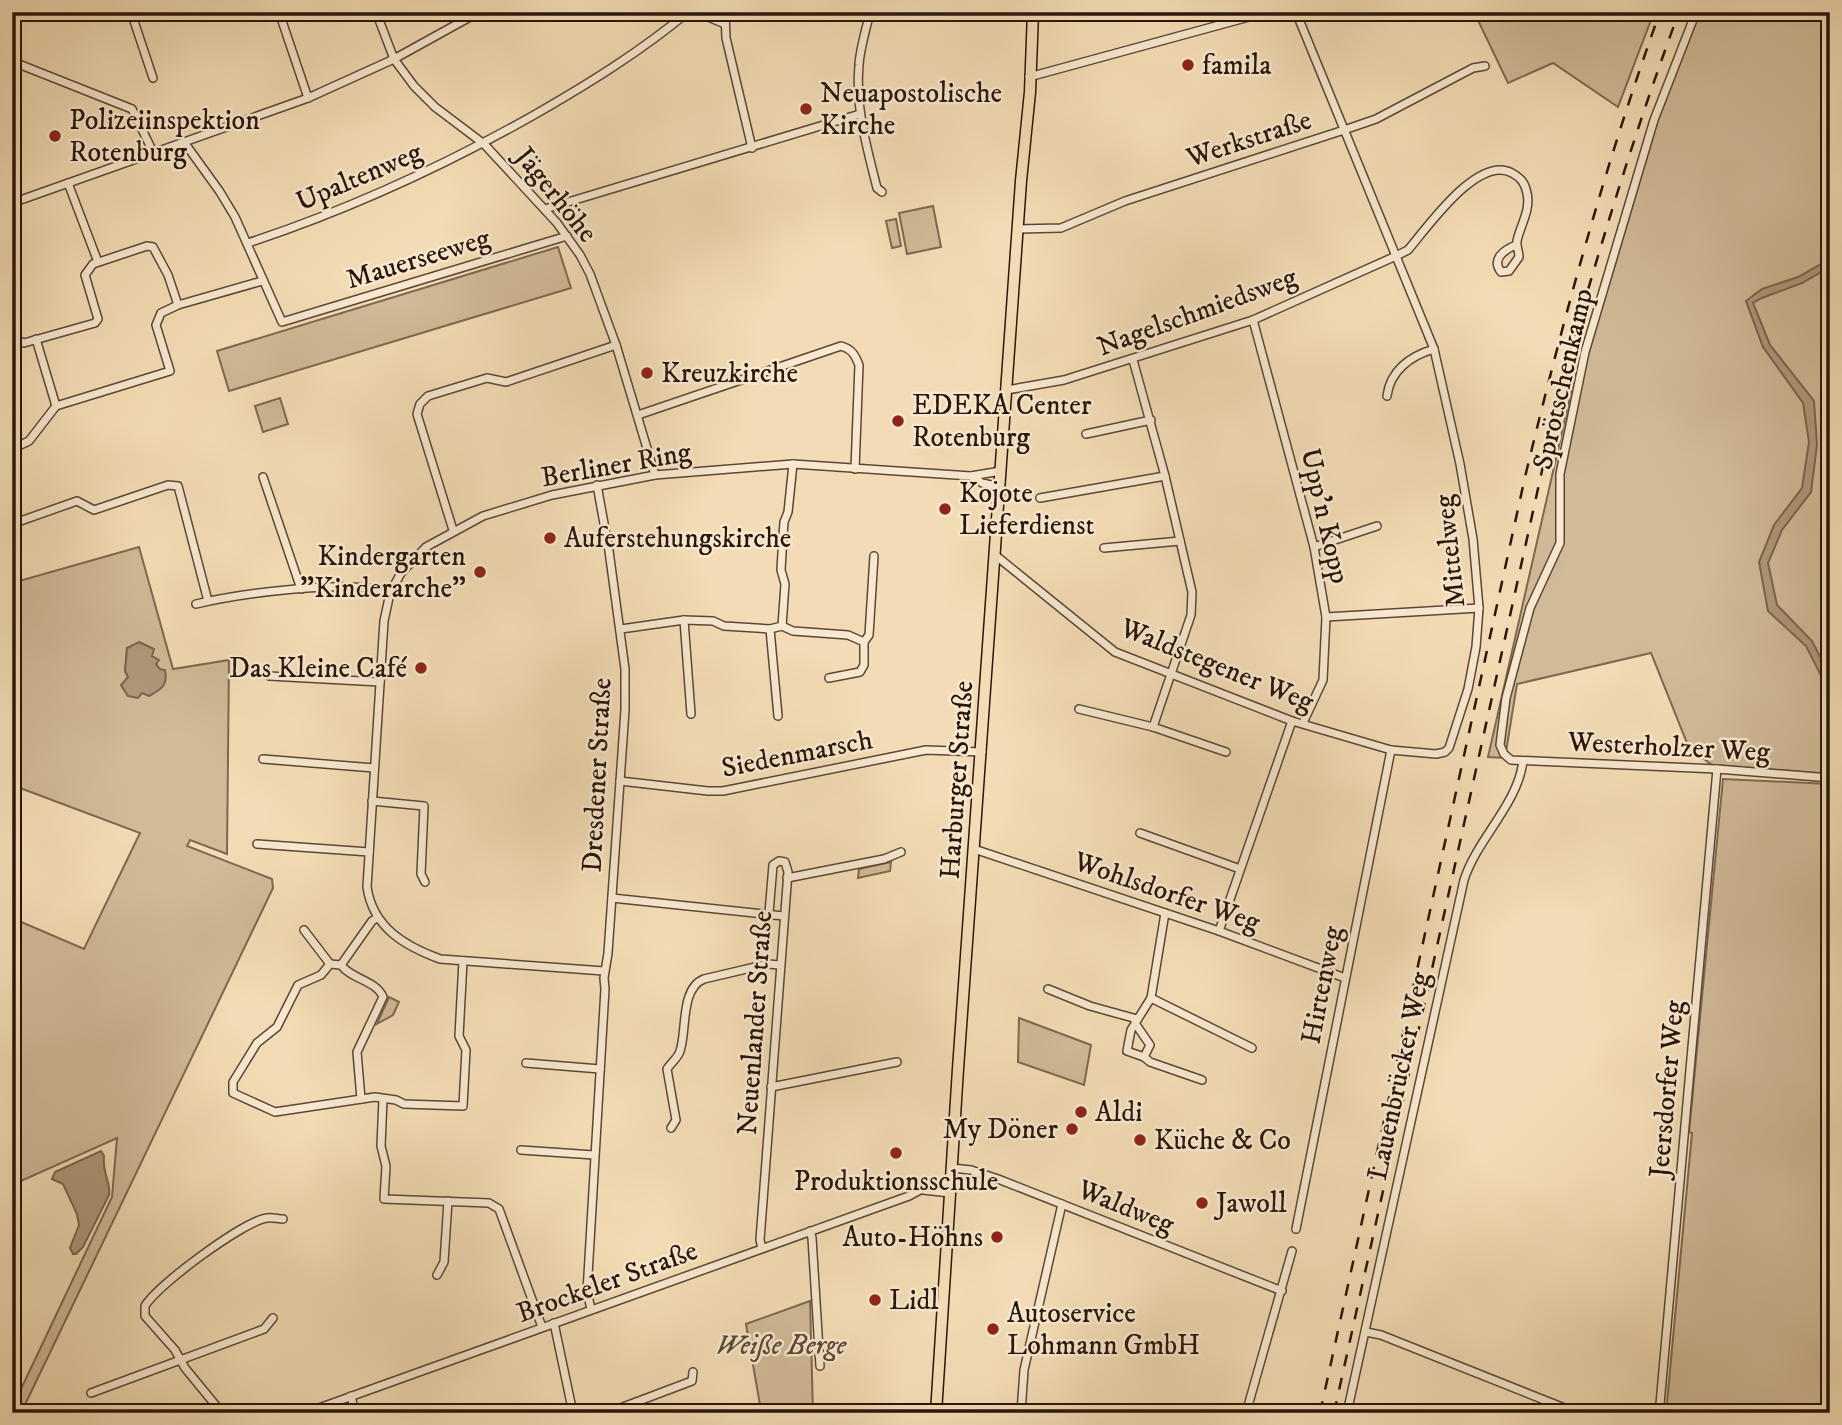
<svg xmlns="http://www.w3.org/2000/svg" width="1842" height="1425" font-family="'IM FELL DW Pica',serif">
<rect width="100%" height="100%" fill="#f3dcb5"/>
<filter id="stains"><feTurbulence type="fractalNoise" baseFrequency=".00286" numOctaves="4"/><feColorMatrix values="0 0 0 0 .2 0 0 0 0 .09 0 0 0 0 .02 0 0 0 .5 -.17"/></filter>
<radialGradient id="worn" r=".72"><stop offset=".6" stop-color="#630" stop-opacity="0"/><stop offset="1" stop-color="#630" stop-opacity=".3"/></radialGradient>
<!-- green -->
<g fill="#d1ba98" stroke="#7e6852" stroke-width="2" fill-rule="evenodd">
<polygon points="1474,12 1654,12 1618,107 1553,63 1508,83"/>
<polygon points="1699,12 1830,12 1830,774 1712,765 1689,748 1651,653 1517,684 1505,758 1488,757 1572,388 1606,273 1613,271 1657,121"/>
<polygon points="933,206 941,247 907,254 899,213"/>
<polygon points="896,219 901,246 892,248 886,221"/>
<polygon points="558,247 571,288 229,391 217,351"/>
<polygon points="280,398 288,424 263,432 255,406"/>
<path d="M139 547 173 669 229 660 227 854 190 840 187 846 272 879 273 888 21 1413H12V1408L112 1197 117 1138 12 1185V918L84 949 140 833 12 785V583ZM127 649 156 664 160 670 128 677 125 671Z"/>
<polygon points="1723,779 1830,784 1830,1413 1664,1413 1667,1403 1692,1133 1689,1132"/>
<polygon points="891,862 890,871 858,878 859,869"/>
<polygon points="389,997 399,1002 393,1015 377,1024"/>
<polygon points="1019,1018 1091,1045 1084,1085 1018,1062"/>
<polygon points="810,1301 813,1413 738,1413 760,1405 746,1324"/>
</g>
<!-- water -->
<g fill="#af987b" stroke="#7a644e" stroke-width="2">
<polygon points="1830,259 1830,267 1802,283 1762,298 1753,303 1770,345 1814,401 1817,445 1811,492 1782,530 1768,563 1777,605 1812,641 1830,676 1830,693 1806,646 1768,611 1759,562 1774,525 1802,488 1809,442 1803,403 1763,347 1746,301 1762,289 1798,277"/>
<path d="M139 642 154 649 152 656 159 660 156 664 160 669 165 670C168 685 162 689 149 696L142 693 138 698 128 696 121 685 128 677 125 671 127 648Z"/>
<path d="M101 1151 104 1156C102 1174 111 1182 109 1195L83 1247 76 1254H73L70 1248 79 1225 77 1214 63 1184 52 1179 55 1172Z"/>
</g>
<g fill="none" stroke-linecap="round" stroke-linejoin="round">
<defs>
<g id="minor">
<polyline points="131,12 153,78"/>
<polyline points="279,12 308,98"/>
<polyline points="376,12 394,59 414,86 435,107 484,144 557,223 580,255 590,274 616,345 655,475"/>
<polyline points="696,12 725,24"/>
<polyline points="725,12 726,38 752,148"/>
<path d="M870 12C866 30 860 48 859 65 855 107 867 148 877 188L882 192"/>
<polyline points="1696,12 1654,120 1585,352 1560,474 1560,543 1530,608 1506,698 1500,745 1504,754 1511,760 1717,769 1830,778"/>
<polyline points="12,59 16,63 132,109 153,152"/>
<polyline points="1029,77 1267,12"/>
<polyline points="184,142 220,192 235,217 282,322 567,236"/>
<polyline points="68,183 98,262"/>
<polyline points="12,203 308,98 394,59 479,12"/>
<polyline points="545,209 860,114"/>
<polyline points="1018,229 1061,228 1125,201 1344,130 1376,119 1473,68 1485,66"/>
<path d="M248 243C348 210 442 167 534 115 588 84 640 52 688 12"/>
<polyline points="1253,320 1314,547 1326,617 1323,680 1303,723"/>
<polyline points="12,338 24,343 95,323 98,319 85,275 93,264 147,246 153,247 168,275 178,305"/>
<polyline points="36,339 56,406 170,371 156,325 161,313 178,305 262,281"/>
<polyline points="1133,360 1165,476 1192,592 1191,615 1153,727"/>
<path d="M1007 390 1064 380 1253 320 1396 256 1408 250C1427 228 1478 154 1512 173 1521 178 1525 183 1527 193 1531 210 1520 226 1517 241 1516 246 1519 251 1519 257L1509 271 1501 272C1491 259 1504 250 1516 245"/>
<path d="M1387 396C1390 371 1410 356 1434 349"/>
<path d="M638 415 841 346C852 349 855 355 859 365L855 469"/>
<polyline points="1086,434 1151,420"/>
<polyline points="12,449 29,441 56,406"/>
<polyline points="972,476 982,483 1000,487"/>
<polyline points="263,477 301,589"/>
<polyline points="1040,498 1165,476"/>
<polyline points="12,524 77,501 94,510 168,485 178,486 208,601"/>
<polyline points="453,530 417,414 420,404 428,396 487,378 506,382 616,345"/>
<polyline points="1314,547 1377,526"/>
<polyline points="1104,548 1180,541"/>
<polyline points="995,555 1115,652 1292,721 1391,750 1436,754 1445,752 1449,748 1468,689 1476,647 1479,608 1473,539 1460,464 1434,349 1296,12"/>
<path d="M196 604C239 594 350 578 390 593"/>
<polyline points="1326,617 1479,608"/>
<polyline points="684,620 691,714"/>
<polyline points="782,626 793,631 848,635 864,642 869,635 874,556"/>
<polyline points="621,629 684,620 713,621 724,626 770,629 782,626 785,584 781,570 783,536 784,522 788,512 793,464"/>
<polyline points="770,629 778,716"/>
<polyline points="269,676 380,682"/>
<polyline points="829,678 860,672 864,665 864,642"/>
<polyline points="1079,709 1153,727 1226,752"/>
<polyline points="263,759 374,768"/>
<polyline points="620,781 708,791 723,791 926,750 982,752"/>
<polyline points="372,801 424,806 421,874 425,882"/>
<polyline points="1140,833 1240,869"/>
<polyline points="257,844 369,852"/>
<polyline points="974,849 1219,931 1345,978"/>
<polyline points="787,878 884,859 901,852"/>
<polyline points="612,898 784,916"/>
<polyline points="377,918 372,921 341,965 330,964 321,975 298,985 277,1027 257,1043 233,1082 233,1093 275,1112 375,1097 396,1100 404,1104 463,1106 466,1050 459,1036 463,961"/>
<polyline points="304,930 330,964"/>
<polyline points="1219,931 1292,721"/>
<path d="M341 965C351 979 377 981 383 997L357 1052 361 1099"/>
<path d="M604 971 440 959C405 946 373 928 367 887L384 621 390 593 401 573 426 547 483 516 552 495 655 475 793 464 971 476 1001 471"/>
<polyline points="1048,989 1090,1006 1137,1019"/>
<polyline points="1151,998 1252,1048"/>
<polyline points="1135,1023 1150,1045 1144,1057 1127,1051 1131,1030 1151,998 1165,913"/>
<polyline points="1144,1057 1150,1062 1202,1080"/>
<polyline points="526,1063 600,1069"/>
<polyline points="771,1087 897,1062"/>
<polyline points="383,1099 381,1146 386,1166 384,1199 489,1203 499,1209 542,1327"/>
<path d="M671 1128 676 1120 667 1069C671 1063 678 1058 680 1051 687 1032 680 988 704 979L768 964 780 965"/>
<polyline points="521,1150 594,1155"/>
<polyline points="952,1168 971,1170 998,1179 1282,1291"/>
<polyline points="923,1190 950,1193"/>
<polyline points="1296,1229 1391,750"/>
<polyline points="810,1231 812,1238 820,1366"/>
<polyline points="762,1248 760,1240 788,872 785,862 779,861 773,865 769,913"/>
<polyline points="437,1275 444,1262 448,1201"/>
<polyline points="591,1309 587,1292 605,989 604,978 608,953 625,710 625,669 609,551 597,485"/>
<polyline points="554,1323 573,1413"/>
<polyline points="1366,1332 1381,1335 1577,1413"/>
<polyline points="91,1393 264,1329 273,1318"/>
<polyline points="351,1396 355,1413"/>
<path d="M222 1413 185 1368 175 1350 145 1316V1306C157 1285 244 1221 267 1218 272 1217 278 1219 283 1219"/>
<polyline points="305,1413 909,1196 935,1182 951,1182"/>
<polyline points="607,1413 692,1381 693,1372"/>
<polyline points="1021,1413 1024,1370 1062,1204"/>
<polyline points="1246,1413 1292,1251"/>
<path d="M1347 1413 1464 880C1477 839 1518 804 1523 761"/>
<polyline points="1657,1413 1660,1404 1717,769"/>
</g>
<polyline id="primary" points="936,1413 958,1069 1021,181 1030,92 1033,12"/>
</defs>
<!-- minor casing -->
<use href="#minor" stroke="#5c4736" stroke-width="10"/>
<!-- primary casing -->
<use href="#primary" stroke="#2a150b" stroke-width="13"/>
<!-- minor -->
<use href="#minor" stroke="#f7e8cf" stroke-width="7"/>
<!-- primary -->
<use href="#primary" stroke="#f3dcb5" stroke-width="10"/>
<!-- rail -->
<g stroke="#2a150b" stroke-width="2.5" stroke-dasharray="12 12" stroke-linecap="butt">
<path d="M1320 1413 1525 477C1563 320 1605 164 1660 12"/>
<path d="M1334 1413 1562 380C1597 256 1634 133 1679 12"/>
</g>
</g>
<!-- markers -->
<g fill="#8f2418" stroke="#f7e8cf" stroke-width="2.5">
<circle cx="1188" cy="65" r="7"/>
<circle cx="806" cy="109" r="7"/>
<circle cx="55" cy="136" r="7"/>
<circle cx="647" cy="373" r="7"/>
<circle cx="898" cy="421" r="7"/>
<circle cx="945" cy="509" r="7"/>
<circle cx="550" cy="538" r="7"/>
<circle cx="480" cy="572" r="7"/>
<circle cx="421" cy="668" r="7"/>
<circle cx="1081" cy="1112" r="7"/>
<circle cx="1072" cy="1129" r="7"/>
<circle cx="1140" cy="1140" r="7"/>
<circle cx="896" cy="1153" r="7"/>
<circle cx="1202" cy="1203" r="7"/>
<circle cx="997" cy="1237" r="7"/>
<circle cx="875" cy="1300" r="7"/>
<circle cx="993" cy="1329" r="7"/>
</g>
<g text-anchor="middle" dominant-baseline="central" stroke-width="5" stroke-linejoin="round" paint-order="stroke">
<!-- poi labels -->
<g font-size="28" fill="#2a150b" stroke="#f7e8cf" text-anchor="start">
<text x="1202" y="65">famila</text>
<text x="820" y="93">Neuapostolische<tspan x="820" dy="32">Kirche</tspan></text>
<text x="69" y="120">Polizeiinspektion<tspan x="69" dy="32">Rotenburg</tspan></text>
<text x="661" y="373">Kreuzkirche</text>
<text x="912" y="405">EDEKA Center<tspan x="912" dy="32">Rotenburg</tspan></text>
<text x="959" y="493">Kojote<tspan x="959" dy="32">Lieferdienst</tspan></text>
<text x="564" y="538">Auferstehungskirche</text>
<text x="466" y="556" text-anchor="end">Kindergarten<tspan x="466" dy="32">"Kinderarche"</tspan></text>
<text x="407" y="668" text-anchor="end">Das Kleine Café</text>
<text x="1095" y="1112">Aldi</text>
<text x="1058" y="1129" text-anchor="end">My Döner</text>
<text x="1154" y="1140">Küche &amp; Co</text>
<text x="896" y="1181" text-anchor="middle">Produktionsschule</text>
<text x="1216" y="1203">Jawoll</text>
<text x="983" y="1237" text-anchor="end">Auto-Höhns</text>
<text x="889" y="1300">Lidl</text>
<text x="1007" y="1313">Autoservice<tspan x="1007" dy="32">Lohmann GmbH</tspan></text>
</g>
<!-- street labels -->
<g font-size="28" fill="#2a150b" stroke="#f7e8cf">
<text transform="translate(1249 139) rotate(-18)">Werkstraße</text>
<text transform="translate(359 177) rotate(-23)">Upaltenweg</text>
<text transform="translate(556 195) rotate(51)">Jägerhöhe</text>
<text transform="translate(418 259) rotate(-17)">Mauerseeweg</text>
<text transform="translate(1197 312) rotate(-20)">Nagelschmiedsweg</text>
<text transform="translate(1563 379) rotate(-77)">Sprötschenkamp</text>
<text transform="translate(616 465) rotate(-10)">Berliner Ring</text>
<text transform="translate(1325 516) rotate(77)">Upp'n Kopp</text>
<text transform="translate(1450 551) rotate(-96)">Mittelweg</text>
<text transform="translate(1217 665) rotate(22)">Waldstegener Weg</text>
<text transform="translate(1669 747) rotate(3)">Westerholzer Weg</text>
<text transform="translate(797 754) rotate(-11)">Siedenmarsch</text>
<text transform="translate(597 775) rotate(-87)">Dresdener Straße</text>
<text transform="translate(957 780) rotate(-86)">Harburger Straße</text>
<text transform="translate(1167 892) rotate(19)">Wohlsdorfer Weg</text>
<text transform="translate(1322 985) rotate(-79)">Hirtenweg</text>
<text transform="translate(755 1023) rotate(-86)">Neuenlander Straße</text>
<text transform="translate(1399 1076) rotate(-78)">Lauenbrücker Weg</text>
<text transform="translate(1667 1089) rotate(-85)">Jeersdorfer Weg</text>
<text transform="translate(1126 1207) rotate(22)">Waldweg</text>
<text transform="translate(607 1282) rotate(-20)">Brockeler Straße</text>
</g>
<!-- park labels -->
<g font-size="28" font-style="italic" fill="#5c4735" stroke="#f7e8cf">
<text x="781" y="1345">Weiße Berge</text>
</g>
</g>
<!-- margin -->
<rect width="1842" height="1425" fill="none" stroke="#f3dcb5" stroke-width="42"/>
<rect x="14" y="14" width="1814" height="1397" fill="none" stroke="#2a150b" stroke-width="3.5"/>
<rect x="21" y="21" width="1800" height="1383" fill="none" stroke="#2a150b" stroke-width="2"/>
<rect width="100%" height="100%" filter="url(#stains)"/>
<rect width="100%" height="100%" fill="url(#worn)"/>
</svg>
